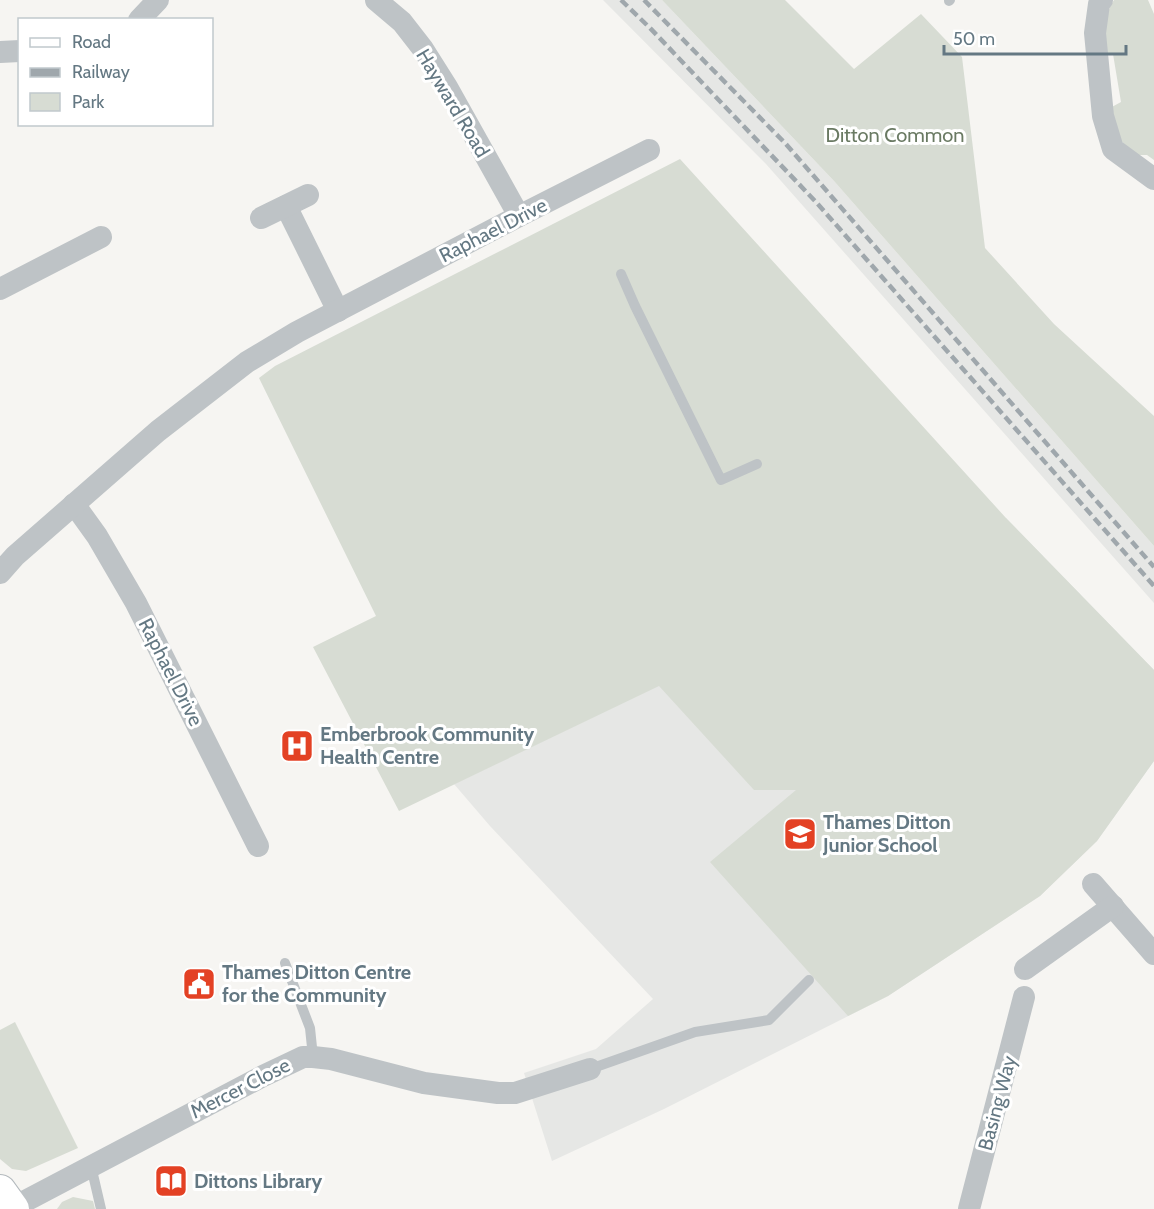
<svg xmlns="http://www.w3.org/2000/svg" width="1154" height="1209" font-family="Cabin,sans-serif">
<rect width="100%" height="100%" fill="#f6f5f2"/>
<!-- built -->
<g fill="#e6e7e5">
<polygon points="603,0 662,0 834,181 1154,546 1154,603 766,164"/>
<polygon points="1006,518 1154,670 1154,761 1097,841 1040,896 888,996 664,1109 552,1161 524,1073 596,1049 653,999 490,826 454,784"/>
</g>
<!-- green -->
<g fill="#d7dcd3">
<polygon points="662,0 785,0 854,69 921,14 962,57 985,248 1054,324 1154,416 1154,546 834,181"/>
<path d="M1114 0H1148L1154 14V160L1147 155H1134L1117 136 1110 108 1121 102 1113 54 1106 55C1104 38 1104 14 1114 0Z"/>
<polygon points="680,159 1006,518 1154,670 1154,761 1097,841 1040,896 888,996 848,1016 710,862 796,790 754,790 659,686 399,811 313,647 376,616 259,378 275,366"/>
<polygon points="15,1022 78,1148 26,1171 12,1169 0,1159 0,1030"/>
<polygon points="73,1197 93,1201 95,1209 57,1209 62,1202"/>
</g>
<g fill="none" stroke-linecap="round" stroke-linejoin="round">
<defs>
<polyline id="secondary" points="0,1191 13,1209"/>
</defs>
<!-- secondary casing -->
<use href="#secondary" stroke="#b3b9bd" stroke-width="34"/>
<!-- lane -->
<g stroke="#bec3c6" stroke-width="10">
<polyline points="949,1 950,0"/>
<polyline points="621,274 635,306 721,480 757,464"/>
<polyline points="285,963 310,1028 313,1057"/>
<polyline points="590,1069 695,1032 769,1020 809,980"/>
<polyline points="91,1166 101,1209"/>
</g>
<!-- street -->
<g stroke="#bec3c6" stroke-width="22">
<polyline points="376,0 402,22 423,49 447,87 519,216"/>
<polyline points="1102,0 1099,4 1095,33 1103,116 1113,149 1154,179"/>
<polyline points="139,20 158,0"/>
<polyline points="0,52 20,51"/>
<polyline points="286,206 338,311"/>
<polyline points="261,218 308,195"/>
<polyline points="0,289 101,237"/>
<polyline points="74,504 97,536 136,603 258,846"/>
<polyline points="0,573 15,556 158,431 247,362 297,332 519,216 649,150"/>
<polyline points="1093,884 1154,954"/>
<polyline points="1025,969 1113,906"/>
<polyline points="12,1208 263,1076 303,1057 313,1057 331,1059 424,1083 498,1093 515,1093 590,1069"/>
<polyline points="969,1209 1024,997"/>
</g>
<!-- secondary -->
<use href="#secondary" stroke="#fff" stroke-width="32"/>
<!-- rail -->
<g stroke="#9fa7ac" stroke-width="4.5" stroke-dasharray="9 4.5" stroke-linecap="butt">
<polyline points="621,0 650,28 816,202 1154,586"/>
<polyline points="644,0 785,143 1154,567"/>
</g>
</g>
<!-- icons -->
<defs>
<symbol id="hospital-square" viewBox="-11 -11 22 22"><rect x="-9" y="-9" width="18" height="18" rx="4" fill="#e34124" stroke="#fff"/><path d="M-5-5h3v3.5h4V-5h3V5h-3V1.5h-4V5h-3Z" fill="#fff"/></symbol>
<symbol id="school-square" viewBox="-11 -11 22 22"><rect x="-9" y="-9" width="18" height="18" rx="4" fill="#e34124" stroke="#fff"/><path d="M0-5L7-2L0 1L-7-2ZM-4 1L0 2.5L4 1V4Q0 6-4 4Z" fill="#fff"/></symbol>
<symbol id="civic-square" viewBox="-11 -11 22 22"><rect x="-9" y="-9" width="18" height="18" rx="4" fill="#e34124" stroke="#fff"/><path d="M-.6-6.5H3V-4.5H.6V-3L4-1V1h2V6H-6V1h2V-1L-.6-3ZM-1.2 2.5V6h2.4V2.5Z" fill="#fff"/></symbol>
<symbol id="library-square" viewBox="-11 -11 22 22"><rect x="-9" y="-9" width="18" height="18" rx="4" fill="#e34124" stroke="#fff"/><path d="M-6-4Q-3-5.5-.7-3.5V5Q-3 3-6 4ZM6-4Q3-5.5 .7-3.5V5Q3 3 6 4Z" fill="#fff"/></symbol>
</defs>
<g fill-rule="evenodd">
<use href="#hospital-square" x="278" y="727" width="38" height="38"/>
<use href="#school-square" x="781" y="815" width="38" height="38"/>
<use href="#civic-square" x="180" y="965" width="38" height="38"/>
<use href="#library-square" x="152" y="1162" width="38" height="38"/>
</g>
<g text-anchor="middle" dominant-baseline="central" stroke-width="6" stroke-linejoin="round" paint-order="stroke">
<!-- street labels -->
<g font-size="20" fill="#647883" stroke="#fff">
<text transform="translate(453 103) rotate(59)">Hayward Road</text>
<text transform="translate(493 230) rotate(-27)">Raphael Drive</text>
<text transform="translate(171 672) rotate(63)">Raphael Drive</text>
<text transform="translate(240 1088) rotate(-27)">Mercer Close</text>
<text transform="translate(997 1103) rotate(-75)">Basing Way</text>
</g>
<!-- park labels -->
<g font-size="20" fill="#6a7a63" stroke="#fff">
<text x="895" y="135">Ditton Common</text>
</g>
<!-- poi labels -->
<g font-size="20" font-weight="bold" fill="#647883" stroke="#fff" text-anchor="start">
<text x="320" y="734">Emberbrook Community<tspan x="320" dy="23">Health Centre</tspan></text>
<text x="823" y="822">Thames Ditton<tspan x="823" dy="23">Junior School</tspan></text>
<text x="222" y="972">Thames Ditton Centre<tspan x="222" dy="23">for the Community</tspan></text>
<text x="194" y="1181">Dittons Library</text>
</g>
</g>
<!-- legend -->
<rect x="18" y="18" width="195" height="108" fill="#ffffff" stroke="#c1c9cd" stroke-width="1.5"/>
<rect x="30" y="38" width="30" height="9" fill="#ffffff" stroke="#c1c9cd" stroke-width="1.5"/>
<text x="72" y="48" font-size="18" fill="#647883">Road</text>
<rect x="30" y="68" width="30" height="9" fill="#9fa7ac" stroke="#c1c9cd" stroke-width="1.5"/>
<text x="72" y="78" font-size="18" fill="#647883">Railway</text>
<rect x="30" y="93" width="30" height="18" fill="#d7dcd3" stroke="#c1c9cd" stroke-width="1.5"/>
<text x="72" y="108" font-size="18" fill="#647883">Park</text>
<!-- scale -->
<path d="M944 45v9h182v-9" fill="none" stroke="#647883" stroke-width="3"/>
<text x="953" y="45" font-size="18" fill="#647883" stroke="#ffffff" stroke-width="4.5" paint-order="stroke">50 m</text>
</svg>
